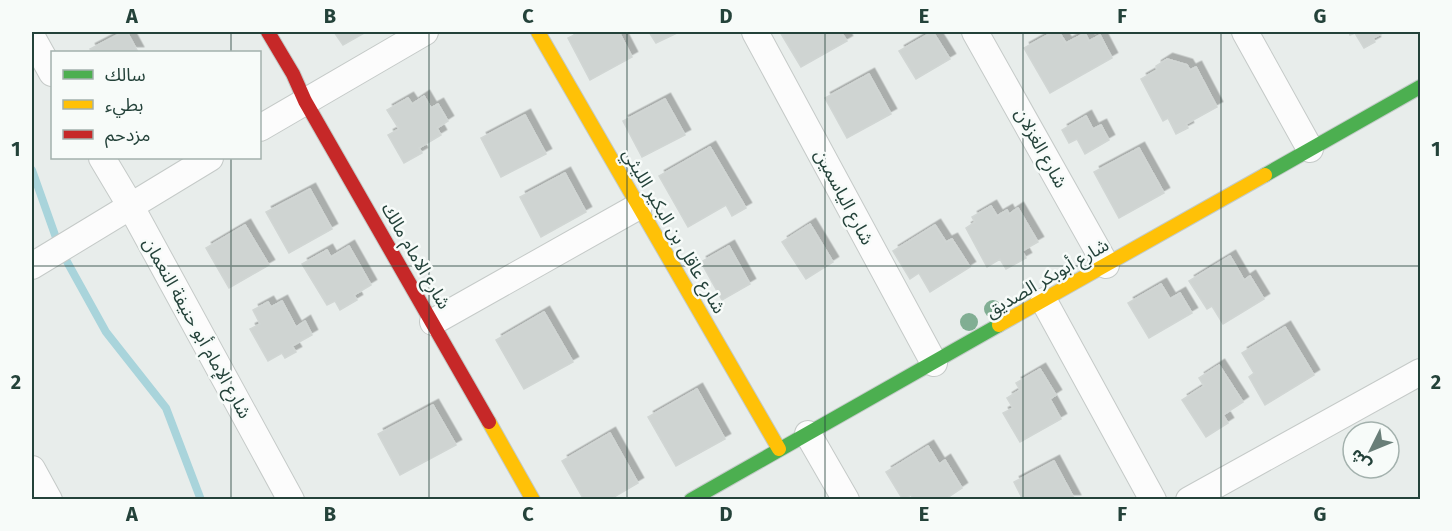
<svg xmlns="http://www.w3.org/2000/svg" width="1452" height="531" font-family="'Fira Sans','Noto Sans Arabic',sans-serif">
<defs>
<filter id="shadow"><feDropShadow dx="5.5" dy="-5.5" stdDeviation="0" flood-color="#0004"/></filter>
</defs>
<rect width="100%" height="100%" fill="#e8edeb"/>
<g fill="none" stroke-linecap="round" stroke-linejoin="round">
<!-- stream -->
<polyline stroke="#a9d4db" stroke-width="8" points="32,170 60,249 106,332 166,408 201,500"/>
</g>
<!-- building -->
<g fill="#cfd4d2" stroke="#d1d6d4" stroke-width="1.5" filter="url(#shadow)">
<polygon points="123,32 127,32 138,52 92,52 90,49"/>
<polygon points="334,32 366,32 343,45"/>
<polygon points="580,32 619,32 632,57 590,80 568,38"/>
<polygon points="649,32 679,32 656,43"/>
<polygon points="780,32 841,32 847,41 801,67"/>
<polygon points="932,32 933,32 950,59 916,79 899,51"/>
<polygon points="1053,32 1059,32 1066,43 1085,33 1089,41 1100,35 1112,58 1050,93 1024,48"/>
<polygon points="1349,32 1385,32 1373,38 1375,42 1364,48 1355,33 1350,35"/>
<polygon points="1167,59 1187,65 1190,70 1196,67 1217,107 1186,124 1188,128 1176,134 1168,118 1163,121 1141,79 1157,70 1156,66"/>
<polygon points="869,74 891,114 847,138 825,98"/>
<polygon points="424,96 431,108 438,104 448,121 437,128 441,135 419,148 422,153 404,163 388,135 399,129 387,110 408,98 412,104"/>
<polygon points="665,99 685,135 642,157 623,121"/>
<polygon points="525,115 546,154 501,177 481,138"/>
<polygon points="1086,116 1093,129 1101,125 1109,140 1085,154 1077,139 1069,143 1062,130"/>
<polygon points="710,147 746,208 732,216 726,205 688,227 659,176"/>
<polygon points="1139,148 1164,193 1119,218 1094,172"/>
<polygon points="565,173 586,212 541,237 520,197"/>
<polygon points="310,189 332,229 289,253 266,212"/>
<polygon points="991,206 997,216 1007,210 1009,214 1018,208 1038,242 1022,251 1026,258 1006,269 1000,259 987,267 966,228 975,222 972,217"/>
<polygon points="810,224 833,262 806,279 782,242"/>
<polygon points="245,225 269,265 229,288 206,248"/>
<polygon points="935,225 946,242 952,239 970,267 930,292 919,273 910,279 893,251"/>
<polygon points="349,246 371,285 354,295 357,300 340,310 335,301 327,305 302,264 327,250 331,257"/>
<polygon points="729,246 750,284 722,300 701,262"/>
<polygon points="1230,256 1244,280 1250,276 1264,299 1223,324 1212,306 1207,309 1189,281"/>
<polygon points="1161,284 1170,299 1180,293 1192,313 1149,338 1128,303"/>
<polygon points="282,301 296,327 305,321 312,335 292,346 296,352 285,358 282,353 268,361 250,329 260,324 253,310 268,302 271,307"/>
<polygon points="544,312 573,362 524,389 496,340"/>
<polygon points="1285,327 1314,375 1265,405 1249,377 1254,373 1242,353"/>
<polygon points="1219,365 1243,402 1223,415 1228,423 1206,437 1182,400 1204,386 1199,378"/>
<polygon points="1040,369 1056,395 1050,399 1061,419 1020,442 1003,413 1013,408 1007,398 1020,390 1016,383"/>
<polygon points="697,389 725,439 676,466 648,417"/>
<polygon points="433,405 456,445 400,475 378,434"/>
<polygon points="610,433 638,483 609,500 584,500 562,461"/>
<polygon points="928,446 939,464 945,460 962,488 944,500 914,500 911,495 903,500 886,472"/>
<polygon points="1054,461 1075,500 1023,500 1014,482"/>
</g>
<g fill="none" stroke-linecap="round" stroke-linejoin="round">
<defs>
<g id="street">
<polyline points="755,32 934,363"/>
<polyline points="975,32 1106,265"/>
<polyline points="1245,32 1310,149"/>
<polyline points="32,37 52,73"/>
<polyline points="260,128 425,32"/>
<polyline points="102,158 130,205 291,500"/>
<polyline points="32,266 210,158"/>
<polyline points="1044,301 1153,500"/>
<polyline points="433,322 639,206"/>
<polyline points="808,434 846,500"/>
<polyline points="32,469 49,500"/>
<polyline points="1189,500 1420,372"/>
</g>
<g id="fast">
<polyline points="1265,175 1420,87"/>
<polyline points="691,500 999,325"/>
</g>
<g id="slow">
<polyline points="538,32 779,449"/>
<polyline points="999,325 1265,175"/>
<polyline points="489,422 533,500"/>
</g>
<polyline id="jam" points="268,32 293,74 305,101 489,422"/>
</defs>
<!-- street casing -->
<use href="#street" stroke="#c5cac8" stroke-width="28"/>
<!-- fast casing -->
<use href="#fast" stroke="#c3cbc8" stroke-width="16"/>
<!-- slow casing -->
<use href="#slow" stroke="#c3cbc8" stroke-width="16"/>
<!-- jam casing -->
<use href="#jam" stroke="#c3cbc8" stroke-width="16"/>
<!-- street -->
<use href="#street" stroke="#fcfcfc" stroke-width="26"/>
<!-- fast -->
<use href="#fast" stroke="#4caf50" stroke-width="14"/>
<!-- slow -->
<use href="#slow" stroke="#ffc107" stroke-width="14"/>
<!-- jam -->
<use href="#jam" stroke="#c62828" stroke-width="14"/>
</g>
<!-- trees -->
<g fill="#81ae93">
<circle cx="993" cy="309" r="9"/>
<circle cx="969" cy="322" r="9"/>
</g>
<!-- grid -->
<path fill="none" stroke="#24423a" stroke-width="1.5" stroke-opacity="0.55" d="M231 32V52M429 32V500M627 32V500M825 32V500M1023 32V500M1221 32V500M231 158V500M32 266H1420"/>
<g text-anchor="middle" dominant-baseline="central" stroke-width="5" stroke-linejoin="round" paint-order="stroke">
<!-- street labels -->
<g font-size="18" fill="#24423a" stroke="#f7fbf9">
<text transform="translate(1041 148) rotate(61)">شارع الغزلان</text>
<text transform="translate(844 197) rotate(62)">شارع الياسمين</text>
<text transform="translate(674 231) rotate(60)">شارع عاقل بن البكير الليثي</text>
<text transform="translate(416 256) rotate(60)">شارع الامام مالك</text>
<text transform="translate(1047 278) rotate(-30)">شارع أبوبكر الصديق</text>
<text transform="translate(197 328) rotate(61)">شارع الإمام أبو حنيفة النعمان</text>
</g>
</g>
<!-- border -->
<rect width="1452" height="531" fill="none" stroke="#f7fbf9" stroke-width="66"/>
<!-- legend -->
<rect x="51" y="51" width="210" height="108" fill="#f7fbf9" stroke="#a3b1ad" stroke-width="1.5"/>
<rect x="63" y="70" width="30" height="9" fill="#4caf50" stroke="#a3b1ad" stroke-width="1.5"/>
<text x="105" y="81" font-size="18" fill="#24423a">سالك</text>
<rect x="63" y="100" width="30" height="9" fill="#ffc107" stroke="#a3b1ad" stroke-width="1.5"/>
<text x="105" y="111" font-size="18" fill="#24423a">بطيء</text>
<rect x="63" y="130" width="30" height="9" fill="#c62828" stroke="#a3b1ad" stroke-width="1.5"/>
<text x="105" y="141" font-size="18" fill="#24423a">مزدحم</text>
<!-- north arrow -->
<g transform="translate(1371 450) rotate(227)"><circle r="28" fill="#f7fbf9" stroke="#a3b1ad" stroke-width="1.5"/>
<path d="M0-4.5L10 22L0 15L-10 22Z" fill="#697e78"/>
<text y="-9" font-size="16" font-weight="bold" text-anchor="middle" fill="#24423a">ش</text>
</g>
<rect x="33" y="33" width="1386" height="465" fill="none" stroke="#24423a" stroke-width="2"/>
<g font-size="20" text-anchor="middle" font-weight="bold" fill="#24423a">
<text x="132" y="23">A</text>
<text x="330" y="23">B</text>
<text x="528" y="23">C</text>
<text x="726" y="23">D</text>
<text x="924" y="23">E</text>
<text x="1122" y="23">F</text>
<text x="1320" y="23">G</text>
<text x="16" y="156">1</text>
<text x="1436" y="156">1</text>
<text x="16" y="389">2</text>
<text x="1436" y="389">2</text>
<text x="132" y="521">A</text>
<text x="330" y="521">B</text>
<text x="528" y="521">C</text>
<text x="726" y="521">D</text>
<text x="924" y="521">E</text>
<text x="1122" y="521">F</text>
<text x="1320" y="521">G</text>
</g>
</svg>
